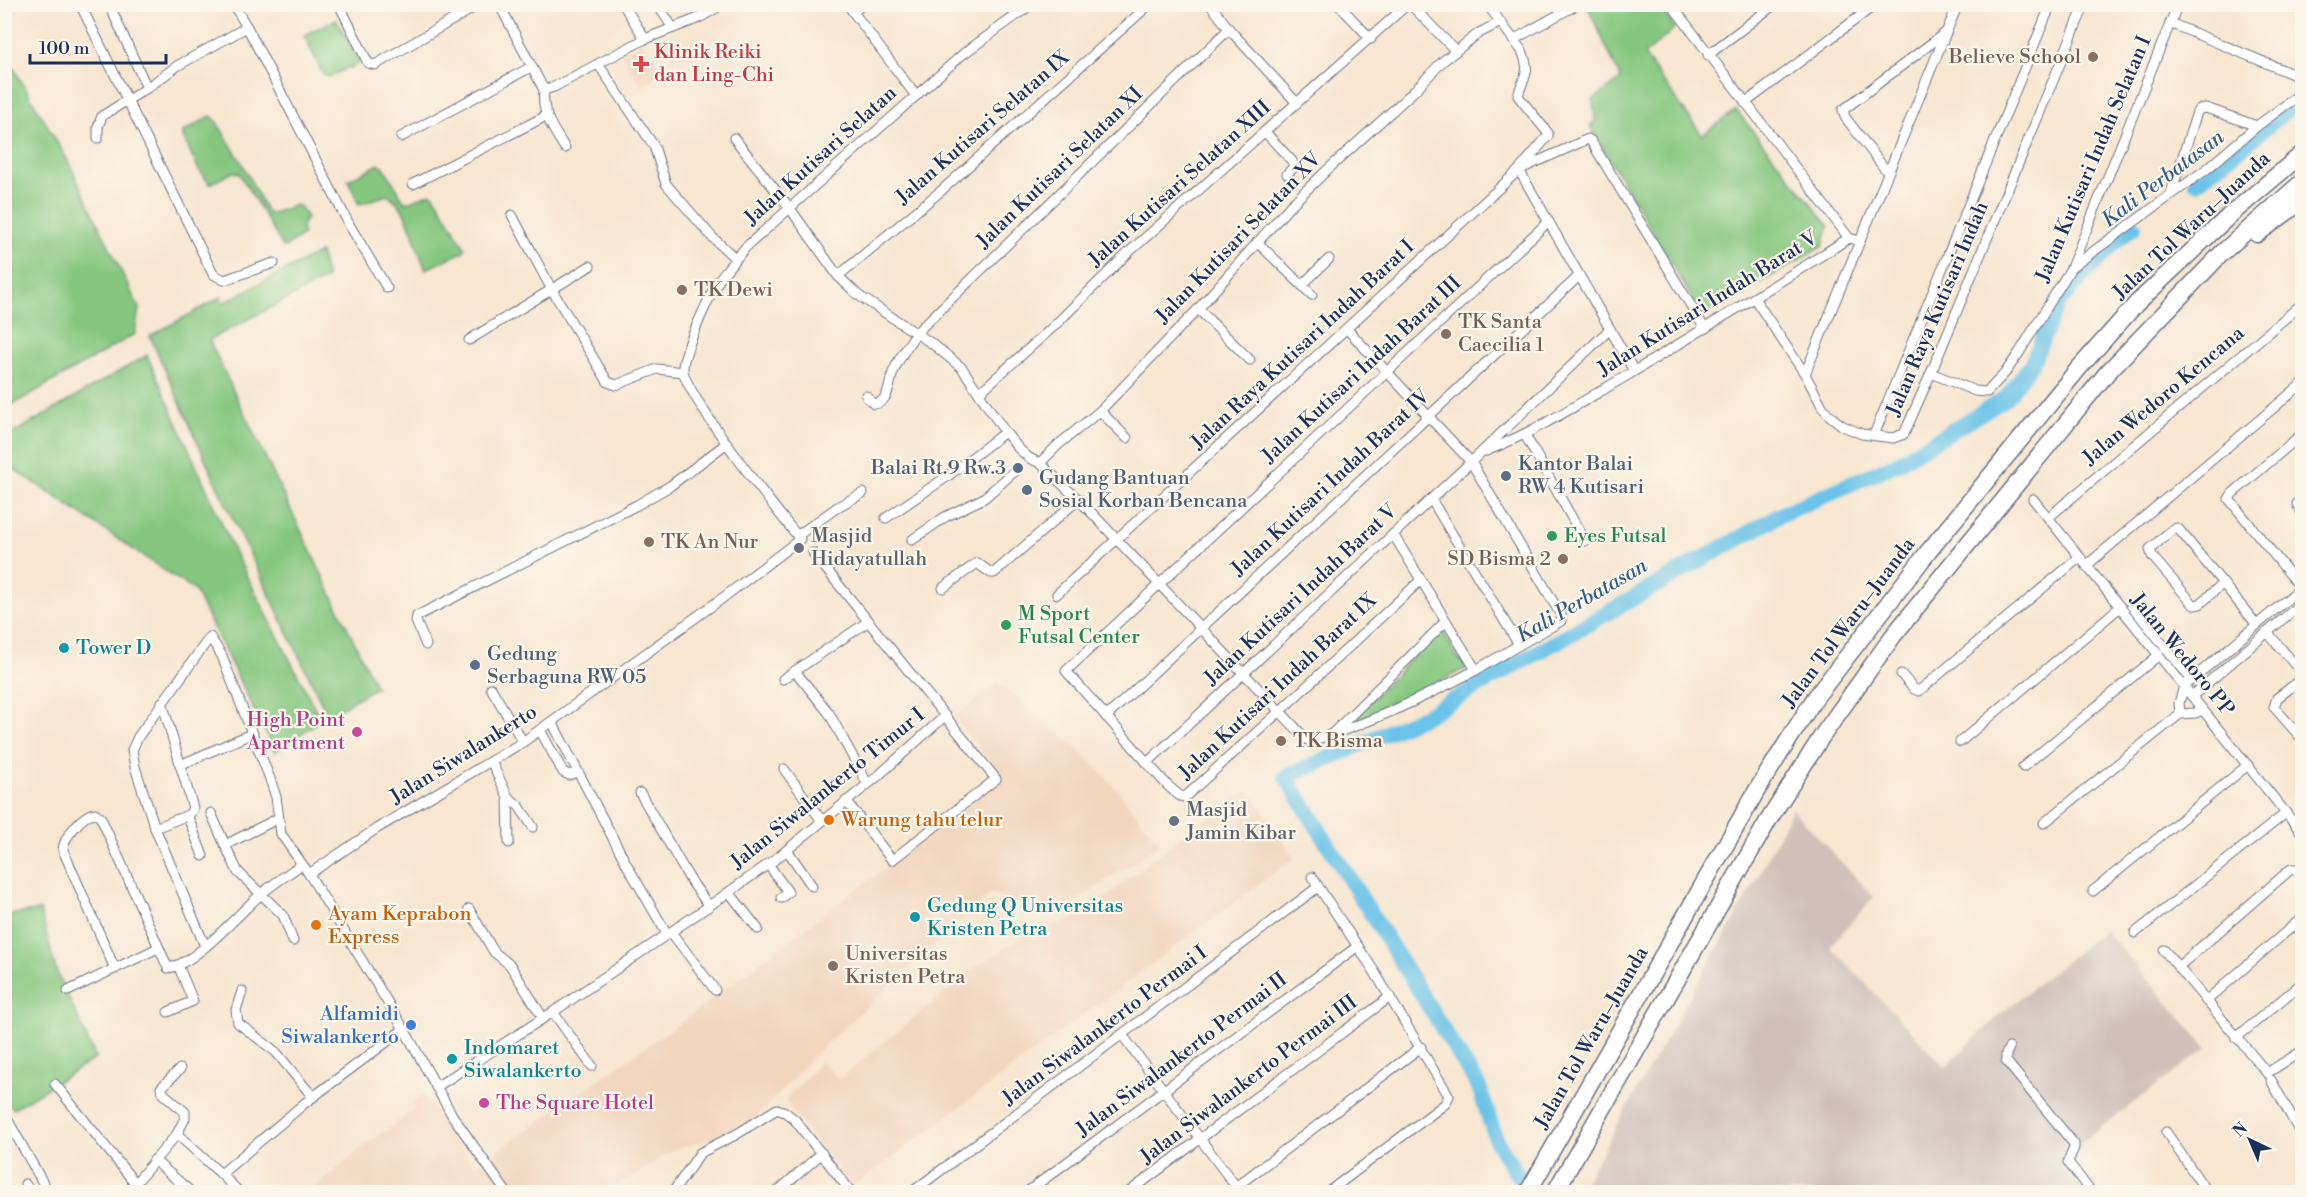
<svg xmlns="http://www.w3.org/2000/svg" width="2307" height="1197" font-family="'Libre Bodoni',serif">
<rect width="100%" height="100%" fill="#fbf7ec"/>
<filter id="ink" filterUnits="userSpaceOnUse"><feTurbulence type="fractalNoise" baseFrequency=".0167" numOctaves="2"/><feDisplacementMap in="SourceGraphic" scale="12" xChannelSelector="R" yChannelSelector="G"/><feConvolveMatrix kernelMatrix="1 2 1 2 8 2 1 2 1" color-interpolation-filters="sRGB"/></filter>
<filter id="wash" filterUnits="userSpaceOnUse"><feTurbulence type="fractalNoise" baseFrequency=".008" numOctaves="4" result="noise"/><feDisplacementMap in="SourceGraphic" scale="24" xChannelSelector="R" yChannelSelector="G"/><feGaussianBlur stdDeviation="1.35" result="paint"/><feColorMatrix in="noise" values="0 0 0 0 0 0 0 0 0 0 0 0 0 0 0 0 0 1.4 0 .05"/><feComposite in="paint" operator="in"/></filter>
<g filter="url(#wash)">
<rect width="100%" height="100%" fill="#f7e6d0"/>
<!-- built -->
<g fill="#f2d5bd">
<polygon points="642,42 661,74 641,86 622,54"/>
<polygon points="997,682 1071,743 1114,786 1160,844 1060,912 1030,909 991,893 817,1052 759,1115 733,1134 675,1149 606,1192 310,1192 365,1145 404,1117 414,1109 413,1102 423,1095 475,1166 679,1024 1004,778 955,718"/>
<polygon points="1249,790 1294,858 851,1188 785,1100 821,1062 839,1079 976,967 1039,927 1061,923 1088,911 1192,828"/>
</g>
<!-- industrial -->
<polygon fill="#cfc1ba" points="1792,809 1874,897 1830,946 1945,1067 2000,1014 2105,930 2207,1048 2060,1158 2086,1192 1579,1192 1758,877"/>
<!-- green -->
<g fill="#86c77f" stroke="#507b6e" stroke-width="1.5">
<polygon points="1592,4 1658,5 1675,28 1644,55 1702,135 1736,110 1829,226 1823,246 1703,317 1590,126 1595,121 1593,100 1621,79 1588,7"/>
<polygon points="336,19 360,61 351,69 349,67 329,77 323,75 304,35"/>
<polygon points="4,52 66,157 139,308 135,334 5,409"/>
<polygon points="211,116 215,119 243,165 267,213 270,214 296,205 301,207 307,218 302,225 303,235 286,247 283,247 279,240 239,173 233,172 210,184 199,170 183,137 183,132"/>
<path d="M379 164 384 167 405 203 431 193 434 195 465 248 463 252 426 269C415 249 409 203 387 195L359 204 348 180Z"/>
<polygon points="320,252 327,278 209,340 376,687 328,716 220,492 150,336 221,297 223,303"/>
<polygon points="147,355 235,553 321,720 275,752 195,591 5,463 5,438"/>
<polygon points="1441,628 1459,659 1469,667 1346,726"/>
<polygon points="40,910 56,970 96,1058 13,1109 4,1099 4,916"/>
</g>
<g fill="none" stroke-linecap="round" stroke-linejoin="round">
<!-- river -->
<g stroke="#6bc3e8" stroke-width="16">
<polyline points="2196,182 2234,154 2302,97"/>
<polyline points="1528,1192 1497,1142 1479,1087 1286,777 1427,715 1782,514 1896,464 2006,398 2031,365 2059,301 2118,239 2134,227"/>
</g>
</g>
</g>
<g filter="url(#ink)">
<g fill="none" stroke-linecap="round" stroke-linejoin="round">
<defs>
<g id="minor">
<polyline points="80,4 213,274 224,280 274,263"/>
<polyline points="233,4 247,27 350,226 387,288"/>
<polyline points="339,4 368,63 375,65 480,4"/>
<polyline points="499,4 544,90"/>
<polyline points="623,4 645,39"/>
<polyline points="657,4 673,28"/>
<polyline points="847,4 916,96"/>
<polyline points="1210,4 1229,29 1297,103"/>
<polyline points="1338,4 1371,39"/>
<polyline points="1410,4 1456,51"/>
<polyline points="1671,4 1849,238"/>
<polyline points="853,12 863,4"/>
<polyline points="2170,23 2302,78"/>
<polyline points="1513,40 1578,4"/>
<polyline points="1708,55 1775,4"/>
<polyline points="598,64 654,146 666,184 712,237 736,259"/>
<polyline points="147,88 177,66 247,27"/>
<polyline points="544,90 554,87 645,39 699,18 723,4"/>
<path d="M544 90C541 113 553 129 565 148"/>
<polyline points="1745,103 1876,4"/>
<polyline points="1265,132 1292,161 1294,167 1287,174"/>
<polyline points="401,137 531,67"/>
<polyline points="98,138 98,127 102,116 147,88 109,4"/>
<path d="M734 138 789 207 838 276 858 295 934 345 962 368 1005 432 1019 449 1029 458 1040 463 1088 509 1307 740 1311 741C1369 724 1422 698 1476 670"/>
<polyline points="1523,168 1588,139 1591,141 1705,329"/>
<polyline points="1519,170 1634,371"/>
<polyline points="1888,173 1845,117 1843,110 1945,33"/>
<polyline points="413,184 546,116"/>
<polyline points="2170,196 2197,112 2200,109 2206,108 2257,126"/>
<polyline points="512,215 552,290 608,382 616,385 657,369 683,372"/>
<polyline points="1257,242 1312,295"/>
<polyline points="2072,267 2208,168 2257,126 2302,93"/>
<polyline points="838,276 942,190 1150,4"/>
<polyline points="1302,285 1329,259"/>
<polyline points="1754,298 1805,374 1823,408 1830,416 1843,426 1862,434 1893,438 1904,434 1931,373 2085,4"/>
<polyline points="1198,309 1250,360"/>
<polyline points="1347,329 1471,462 1561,615 1561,621 1519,645 1431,499"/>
<polyline points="469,340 590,266"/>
<polyline points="1931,373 1975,391 1987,392 2005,373 2019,353 2071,268 2178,4"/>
<polyline points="1805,374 1958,4"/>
<polyline points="979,393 1053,327 1128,253 1408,4"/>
<path d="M866 396 874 404C890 403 889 380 894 370 900 357 908 345 916 333L1229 29"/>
<polyline points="1100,411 1127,438"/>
<polyline points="1525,435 1585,541"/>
<polyline points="1874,435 2051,4"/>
<path d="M1486 451C1535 432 1578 404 1623 378 1699 332 1774 286 1849 238L1860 241"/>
<polyline points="1040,463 1058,445 1100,411 1198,309 1290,206 1325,172 1412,93 1443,61 1479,33 1499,23"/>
<polyline points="2302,497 2297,504 2302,513"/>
<polyline points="2033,499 2302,833"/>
<polyline points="2049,517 2302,304"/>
<polyline points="886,518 948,476 1005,432"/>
<polyline points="1393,534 1476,670 1519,645"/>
<polyline points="797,536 839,506 863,493"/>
<polyline points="912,540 945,517 984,498 1016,470"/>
<polyline points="813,553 996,779 892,860 846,801"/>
<polyline points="2087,565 2302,384"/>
<polyline points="1421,580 1279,712 1185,797 1180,796 1167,785 1066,671 1548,222"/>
<polyline points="2223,583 2200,604 2194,605 2152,556 2150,549 2173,529 2177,528 2181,532 2257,625"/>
<polyline points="943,588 977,563 991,573 994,573 1079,499"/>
<polyline points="2301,588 2229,499 2232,494 2302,434"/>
<path d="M1057 594 1519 170 1548 136V133L1518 96C1523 76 1532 74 1522 51L1487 4"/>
<polyline points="2131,605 2191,679"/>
<polyline points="2267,632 2302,673"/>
<polyline points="426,645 416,621 417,616 637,505 670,486 727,443"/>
<polyline points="795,671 829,713 867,783"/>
<polyline points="1901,674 1914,689 1919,691 2080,557"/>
<polyline points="783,679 869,621"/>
<polyline points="2302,679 2277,698 2274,707 2302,739"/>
<polyline points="491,688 523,742"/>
<polyline points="2192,696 2302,603"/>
<polyline points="162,702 193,808 188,817 203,856"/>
<polyline points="2180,714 2179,703 2184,686 2302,587"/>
<polyline points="1106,717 1579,276"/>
<polyline points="552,722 627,865 667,934"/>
<polyline points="540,730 563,772 569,775 578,772"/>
<polyline points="1333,733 1446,621"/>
<polyline points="1960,742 2120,607"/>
<polyline points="491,761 508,797 509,843"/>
<polyline points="1147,763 1471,462 1610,329"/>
<polyline points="180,765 253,733"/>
<polyline points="2023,767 2159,655"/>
<polyline points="784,769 822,821"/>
<polyline points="640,793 689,878 709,906"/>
<polyline points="508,797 519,806 533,827"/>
<polyline points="211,813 225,845"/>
<polyline points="277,819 225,845 238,872 283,915 293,941"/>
<polyline points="2044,823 2180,714 2195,713 2203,710"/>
<polyline points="155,828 188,815"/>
<polyline points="787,850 812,886"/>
<polyline points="768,864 788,892 781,898"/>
<path d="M309 874 376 829 523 742 724 597 800 539C780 515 683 392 683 369 682 354 709 298 717 283 725 270 736 259 746 247L963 54 1032 4"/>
<polyline points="1312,877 1374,971 1449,1096 1445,1104 1328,1192"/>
<polyline points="2093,891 2248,765"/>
<polyline points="729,892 758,929"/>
<polyline points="469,909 494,952 510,965 543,1018"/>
<polyline points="671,932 715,990"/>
<polyline points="2135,933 2286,813"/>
<polyline points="205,946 155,828 135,767 132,750 138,737 210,637 222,656 270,779 276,797 281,834 309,874 404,1029 452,1115 506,1192"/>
<polyline points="2164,950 2267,1073 2302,1051"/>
<polyline points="2178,967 2291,869 2296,869 2302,875"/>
<path d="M115 969 63 850C63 838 83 814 95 813L101 818 168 968C196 964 238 914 260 895 273 884 288 874 302 864"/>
<polyline points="68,991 158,948"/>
<polyline points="242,991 236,1010 238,1023 276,1052 313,1097"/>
<polyline points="2206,1001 2302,918"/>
<polyline points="168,1012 193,1001 178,965"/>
<polyline points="553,1012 592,1066"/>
<polyline points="1123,1036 1240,1192"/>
<polyline points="2236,1038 2302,983"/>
<polyline points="2009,1048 2006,1054 2006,1061 2074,1144 2074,1148 2068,1162 2091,1192"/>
<polyline points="2271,1080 2302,1136"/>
<polyline points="55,1084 135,1183"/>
<polyline points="436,1087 553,1012 709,906 777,858 878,776 945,716"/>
<polyline points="6,1117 48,1192"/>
<polyline points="2166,1132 2207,1192"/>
<polyline points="177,1134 221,1174 239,1192"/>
<polyline points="154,1160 191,1192"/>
<polyline points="221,1174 305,1103 404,1029"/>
<polyline points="25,1184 31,1192"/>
<polyline points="128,1192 177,1134 185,1118 185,1112 164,1094 161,1088 180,1069"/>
<polyline points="673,1192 700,1153 737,1134 777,1109 785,1112 795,1120 851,1192"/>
<polyline points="777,1192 822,1153"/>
<polyline points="912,1192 1318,887"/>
<polyline points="1027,1192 1358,946"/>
<polyline points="1129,1192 1390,997"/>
<polyline points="1229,1192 1421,1047"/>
</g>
<g id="motorway">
<polyline points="2257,234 2302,201"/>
<polyline points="1528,1192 1757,790 1815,698 1928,552 2079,368 2137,303 2230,215 2302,154"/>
<polyline points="1555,1192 1768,821 1822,736 1893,636 2107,373 2223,252 2302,182"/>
</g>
</defs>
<!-- minor casing -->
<use href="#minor" stroke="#686f86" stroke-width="11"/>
<!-- motorway casing -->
<use href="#motorway" stroke="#686f86" stroke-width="19"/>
<!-- minor -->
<use href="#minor" stroke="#fff" stroke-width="9"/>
<!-- motorway -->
<use href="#motorway" stroke="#fff" stroke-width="16"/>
</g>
</g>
<!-- markers -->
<g fill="#8d6e63" stroke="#fbf7ec" stroke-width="2">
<circle cx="2093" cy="57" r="6"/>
<circle cx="682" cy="290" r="6"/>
<circle cx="1446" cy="334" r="6"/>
<circle cx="649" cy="542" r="6"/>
<circle cx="1563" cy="559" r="6"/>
<circle cx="1281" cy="741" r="6"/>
<circle cx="833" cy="966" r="6"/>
</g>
<path fill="#e0444e" stroke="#fbf7ec" stroke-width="2" d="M638 55h6v6h6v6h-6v6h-6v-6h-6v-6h6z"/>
<g fill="#5c6f8a" stroke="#fbf7ec" stroke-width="2">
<circle cx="1018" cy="468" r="6"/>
<circle cx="1506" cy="476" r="6"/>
<circle cx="1027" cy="490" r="6"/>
<circle cx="475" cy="665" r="6"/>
</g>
<g fill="#2e9e5b" stroke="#fbf7ec" stroke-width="2">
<circle cx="1552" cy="536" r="6"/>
<circle cx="1006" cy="625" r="6"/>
</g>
<g fill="#6b7280" stroke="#fbf7ec" stroke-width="2">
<circle cx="799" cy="548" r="6"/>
<circle cx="1174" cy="821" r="6"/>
</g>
<g fill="#0f9aa8" stroke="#fbf7ec" stroke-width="2">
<circle cx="64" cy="648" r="6"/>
<circle cx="915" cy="917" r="6"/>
<circle cx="452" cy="1059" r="6"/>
</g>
<g fill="#d1479c" stroke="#fbf7ec" stroke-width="2">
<circle cx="357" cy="732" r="6"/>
<circle cx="484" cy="1103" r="6"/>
</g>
<g fill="#e8710a" stroke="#fbf7ec" stroke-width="2">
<circle cx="829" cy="820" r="6"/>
<circle cx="316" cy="925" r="6"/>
</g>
<circle fill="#3f7fe0" stroke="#fbf7ec" stroke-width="2" cx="411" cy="1025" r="6"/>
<g text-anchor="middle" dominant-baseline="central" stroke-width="4.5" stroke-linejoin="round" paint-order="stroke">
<!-- health labels -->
<g font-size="20" fill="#be3a42" stroke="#fbf7ec" text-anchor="start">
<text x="654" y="52">Klinik Reiki<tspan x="654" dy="23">dan Ling-Chi</tspan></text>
</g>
<!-- education labels -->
<g font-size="20" fill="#785e54" stroke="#fbf7ec" text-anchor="start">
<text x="2081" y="57" text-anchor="end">Believe School</text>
<text x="694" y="290">TK Dewi</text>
<text x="1458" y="322">TK Santa<tspan x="1458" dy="23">Caecilia 1</tspan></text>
<text x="661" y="542">TK An Nur</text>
<text x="1551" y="559" text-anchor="end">SD Bisma 2</text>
<text x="1293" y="741">TK Bisma</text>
<text x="845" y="954">Universitas<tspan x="845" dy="23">Kristen Petra</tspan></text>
</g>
<!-- street labels -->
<g font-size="20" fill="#1b2f5e" stroke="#fbf7ec">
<text transform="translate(983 128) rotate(-41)">Jalan Kutisari Selatan IX</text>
<text transform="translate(821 156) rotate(-42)">Jalan Kutisari Selatan</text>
<text transform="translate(2094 159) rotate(-67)">Jalan Kutisari Indah Selatan I</text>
<text transform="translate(1060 168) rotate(-44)">Jalan Kutisari Selatan XI</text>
<text transform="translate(1180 184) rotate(-42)">Jalan Kutisari Selatan XIII</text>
<text transform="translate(2192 226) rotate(-43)">Jalan Tol Waru–Juanda</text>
<text transform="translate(1239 238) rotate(-46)">Jalan Kutisari Selatan XV</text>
<text transform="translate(1708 304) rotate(-32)">Jalan Kutisari Indah Barat V</text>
<text transform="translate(1938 309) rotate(-67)">Jalan Raya Kutisari Indah</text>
<text transform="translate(1303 345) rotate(-43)">Jalan Raya Kutisari Indah Barat I</text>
<text transform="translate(1362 370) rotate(-43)">Jalan Kutisari Indah Barat III</text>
<text transform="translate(2164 396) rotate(-40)">Jalan Wedoro Kencana</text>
<text transform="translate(1331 483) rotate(-43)">Jalan Kutisari Indah Barat IV</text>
<text transform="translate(1301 595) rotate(-43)">Jalan Kutisari Indah Barat V</text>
<text transform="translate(1849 623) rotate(-53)">Jalan Tol Waru–Juanda</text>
<text transform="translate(2182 655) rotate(51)">Jalan Wedoro PP</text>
<text transform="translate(1278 687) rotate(-43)">Jalan Kutisari Indah Barat IX</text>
<text transform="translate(464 755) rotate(-32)">Jalan Siwalankerto</text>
<text transform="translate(828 789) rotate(-39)">Jalan Siwalankerto Timur I</text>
<text transform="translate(1105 1026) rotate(-37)">Jalan Siwalankerto Permai I</text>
<text transform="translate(1592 1038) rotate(-60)">Jalan Tol Waru–Juanda</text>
<text transform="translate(1182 1055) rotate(-37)">Jalan Siwalankerto Permai II</text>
<text transform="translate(1249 1080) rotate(-37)">Jalan Siwalankerto Permai III</text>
</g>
<!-- service labels -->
<g font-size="20" fill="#4e5e75" stroke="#fbf7ec" text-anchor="start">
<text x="1518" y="464">Kantor Balai<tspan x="1518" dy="23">RW 4 Kutisari</tspan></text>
<text x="1006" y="468" text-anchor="end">Balai Rt.9 Rw.3</text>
<text x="1039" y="478">Gudang Bantuan<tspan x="1039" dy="23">Sosial Korban Bencana</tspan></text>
<text x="487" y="654">Gedung<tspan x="487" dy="23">Serbaguna RW 05</tspan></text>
</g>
<!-- worship labels -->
<g font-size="20" fill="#5b616d" stroke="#fbf7ec" text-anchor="start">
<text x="811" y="536">Masjid<tspan x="811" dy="23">Hidayatullah</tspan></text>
<text x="1186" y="810">Masjid<tspan x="1186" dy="23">Jamin Kibar</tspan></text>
</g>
<!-- leisure labels -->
<g font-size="20" fill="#27864d" stroke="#fbf7ec" text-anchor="start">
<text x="1564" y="536">Eyes Futsal</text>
<text x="1018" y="614">M Sport<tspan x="1018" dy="23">Futsal Center</tspan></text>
</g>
<!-- culture labels -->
<g font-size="20" fill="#0d838f" stroke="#fbf7ec" text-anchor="start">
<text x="76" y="648">Tower D</text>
<text x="927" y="906">Gedung Q Universitas<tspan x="927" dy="23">Kristen Petra</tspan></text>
<text x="464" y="1048">Indomaret<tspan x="464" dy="23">Siwalankerto</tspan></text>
</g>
<!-- hotel labels -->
<g font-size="20" fill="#b23c85" stroke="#fbf7ec" text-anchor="end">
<text x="345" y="720">High Point<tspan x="345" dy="23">Apartment</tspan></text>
<text x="496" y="1103" text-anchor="start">The Square Hotel</text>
</g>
<!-- food labels -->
<g font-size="20" fill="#c56008" stroke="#fbf7ec" text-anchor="start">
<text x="841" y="820">Warung tahu telur</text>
<text x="328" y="914">Ayam Keprabon<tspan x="328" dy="23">Express</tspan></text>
</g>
<!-- shop labels -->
<g font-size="20" fill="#366cbe" stroke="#fbf7ec" text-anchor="end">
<text x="399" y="1014">Alfamidi<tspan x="399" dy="23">Siwalankerto</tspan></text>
</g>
<!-- water labels -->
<g font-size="21" font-style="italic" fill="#335b87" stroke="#fbf7ec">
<text transform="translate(2163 179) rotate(-37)">Kali Perbatasan</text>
<text transform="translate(1582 601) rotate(-30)">Kali Perbatasan</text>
</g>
</g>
<!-- margin -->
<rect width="2307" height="1197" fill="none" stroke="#fbf7ec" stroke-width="24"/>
<!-- north arrow -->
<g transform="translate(2250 1140) rotate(316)" stroke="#fbf7ec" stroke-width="4.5" paint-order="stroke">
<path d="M0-4.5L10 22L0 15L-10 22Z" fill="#1b2f5e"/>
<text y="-9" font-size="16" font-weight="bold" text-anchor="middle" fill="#1b2f5e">N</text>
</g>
<!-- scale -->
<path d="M30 54v9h136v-9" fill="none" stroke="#1b2f5e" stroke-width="3"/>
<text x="39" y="54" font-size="18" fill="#1b2f5e" stroke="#fbf7ec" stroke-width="4.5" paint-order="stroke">100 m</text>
</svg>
